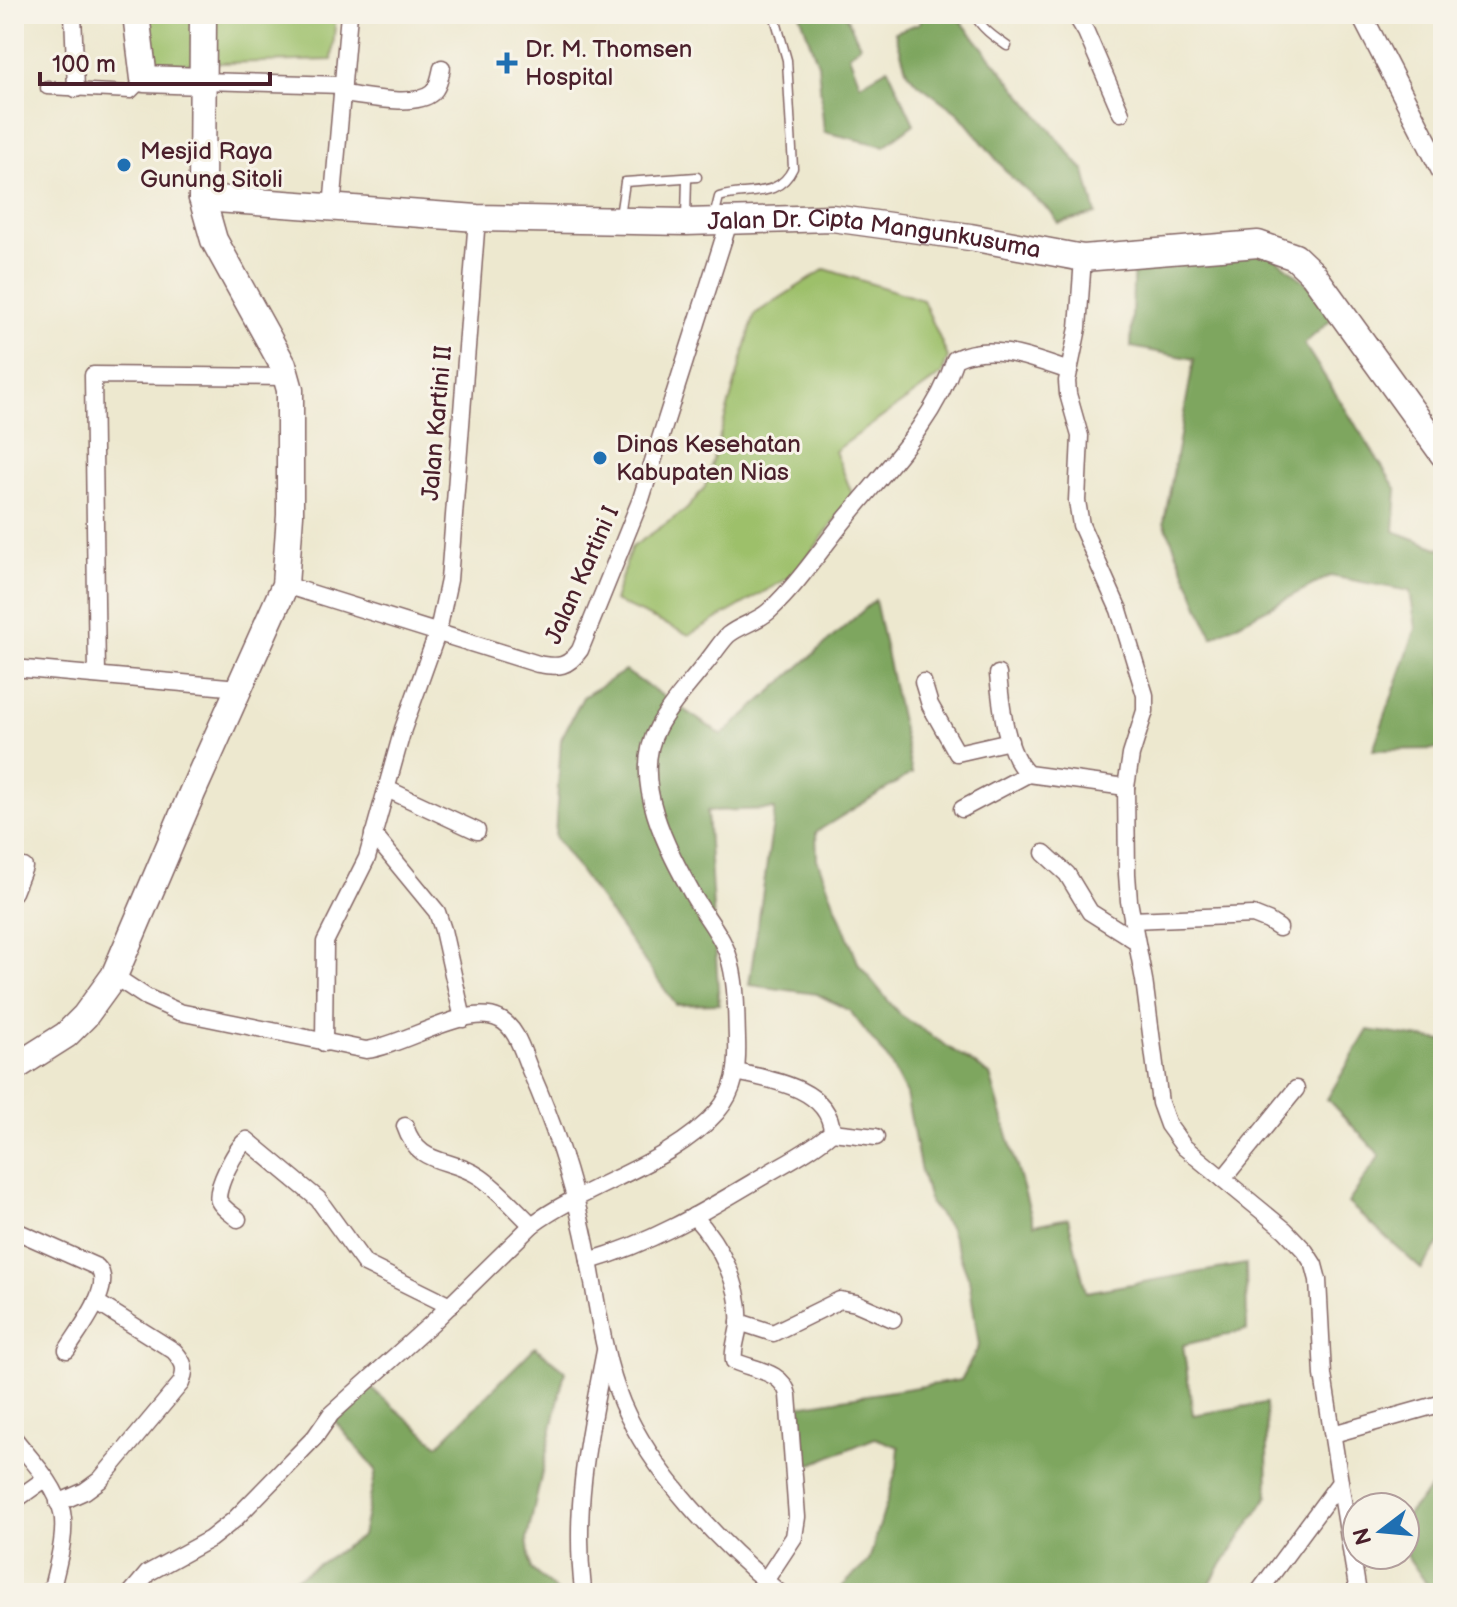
<svg xmlns="http://www.w3.org/2000/svg" width="1457" height="1607" font-family="'Balsamiq Sans',sans-serif">
<rect width="100%" height="100%" fill="#f7f3e8"/>
<filter id="ink" filterUnits="userSpaceOnUse"><feTurbulence type="fractalNoise" baseFrequency=".0125" numOctaves="2"/><feDisplacementMap in="SourceGraphic" scale="16" xChannelSelector="R" yChannelSelector="G"/><feConvolveMatrix kernelMatrix="1 2 1 2 8 2 1 2 1" color-interpolation-filters="sRGB"/></filter>
<filter id="wash" filterUnits="userSpaceOnUse"><feTurbulence type="fractalNoise" baseFrequency=".006" numOctaves="4" result="noise"/><feDisplacementMap in="SourceGraphic" scale="32" xChannelSelector="R" yChannelSelector="G"/><feGaussianBlur stdDeviation="1.8" result="paint"/><feColorMatrix in="noise" values="0 0 0 0 0 0 0 0 0 0 0 0 0 0 0 0 0 1.4 0 .05"/><feComposite in="paint" operator="in"/></filter>
<g filter="url(#wash)">
<rect width="100%" height="100%" fill="#ede8cf"/>
<!-- green -->
<g fill="#9dc06a" stroke="#74704a" stroke-width="2">
<polygon points="142,14 336,14 332,60 147,65"/>
<polygon points="825,269 923,300 948,357 942,374 835,451 853,496 795,574 689,635 614,601 631,548 687,509 705,487 755,314"/>
</g>
<!-- forest -->
<g fill="#7ea65e" stroke="#646244" stroke-width="2">
<polygon points="800,14 845,14 860,45 849,55 860,84 888,68 914,124 884,146 824,132 818,64"/>
<polygon points="921,14 955,14 1085,172 1096,214 1058,223 1052,213 1011,177 959,114 916,82 907,72 895,32 920,23"/>
<polygon points="1258,244 1341,311 1304,344 1397,490 1394,531 1443,550 1443,749 1373,750 1416,628 1410,591 1330,576 1212,637 1164,522 1194,359 1131,347 1134,254"/>
<polygon points="875,600 912,773 816,832 817,859 859,965 899,1014 990,1075 1034,1225 1068,1218 1086,1292 1246,1264 1247,1330 1183,1345 1193,1415 1266,1403 1268,1496 1203,1593 835,1593 869,1561 897,1468 899,1447 875,1438 807,1466 798,1406 961,1380 979,1346 969,1279 949,1227 930,1204 920,1167 906,1094 889,1061 850,1011 817,994 749,985 775,809 707,811 719,1004 676,1005 555,837 561,739 583,697 625,671 722,735"/>
<polygon points="1368,1030 1443,1041 1443,1239 1421,1269 1348,1203 1380,1155 1327,1099"/>
<polygon points="535,1347 565,1371 527,1539 531,1569 559,1593 262,1593 300,1576 362,1536 376,1470 334,1420 370,1387 438,1445"/>
<polygon points="1443,1474 1443,1593 1433,1593 1405,1553 1405,1517"/>
</g>
<!-- water -->
<polygon fill="#49b8c2" stroke="#4a6c76" stroke-width="2" points="14,209 20,263 14,412"/>
</g>
<g filter="url(#ink)">
<g fill="none" stroke-linecap="round" stroke-linejoin="round">
<defs>
<g id="service">
<path d="M974 14C982 29 994 37 1007 46"/>
<polyline points="620,216 625,182 697,177"/>
<polyline points="686,217 687,178"/>
<path d="M714 217 719 197C748 188 778 200 793 168L787 60 774 14"/>
</g>
<polyline id="pedestrian" points="47,88 131,92 144,79"/>
<g id="minor">
<polyline points="73,14 76,89"/>
<polyline points="1075,14 1086,32 1121,113"/>
<polyline points="203,81 343,85"/>
<path d="M342 94C363 96 415 108 432 93 439 87 440 76 442 68"/>
<polyline points="332,208 349,14"/>
<polyline points="1083,258 1078,328 1067,381 1068,394 1080,436 1077,501 1081,525 1119,610 1145,695 1145,711 1131,755 1126,787 1127,874 1129,901 1144,980 1160,1103 1168,1125 1184,1147 1285,1230 1305,1251 1314,1265 1318,1280 1323,1375 1340,1482 1258,1593"/>
<path d="M285 585 538 664C559 668 568 667 580 650L641 499 729 222"/>
<polyline points="14,668 239,688"/>
<path d="M998 674C1001 704 1005 753 1028 774L1126 787"/>
<polyline points="97,675 93,375 288,377"/>
<polyline points="923,682 930,705 957,753 1010,741"/>
<polyline points="387,789 477,831"/>
<polyline points="962,809 1028,774"/>
<polyline points="373,834 437,912 443,930 463,1019"/>
<polyline points="1044,853 1067,874 1090,912 1136,941"/>
<polyline points="14,892 24,867"/>
<polyline points="1132,920 1253,915 1268,921 1279,928"/>
<path d="M114 976 146 997 179 1012 366 1050C403 1046 467 1003 499 1019 517 1027 523 1054 530 1070 553 1122 571 1176 583 1231 596 1288 600 1349 622 1403 652 1473 721 1545 780 1593"/>
<polyline points="324,1043 325,942 367,858 403,729 438,631 449,580 477,218"/>
<path d="M405 1126C419 1168 449 1156 480 1177 499 1190 516 1210 532 1225"/>
<polyline points="832,1132 876,1137"/>
<polyline points="1223,1179 1296,1089"/>
<path d="M694 1216C719 1244 742 1285 739 1324 738 1336 732 1349 734 1361 753 1370 783 1371 788 1395L797 1517 794 1537 765 1581"/>
<path d="M238 1219C232 1214 223 1209 219 1201 214 1190 237 1146 247 1140L318 1199 365 1264 450 1306"/>
<path d="M14 1230 97 1267C116 1285 78 1331 67 1350"/>
<path d="M589 1261C655 1242 706 1210 765 1175 787 1162 813 1149 832 1132 830 1088 769 1079 736 1072"/>
<polyline points="739,1322 773,1333 840,1300 856,1303 893,1319"/>
<polyline points="1333,1434 1443,1403"/>
<path d="M14 1438C30 1459 56 1484 62 1512 67 1537 56 1568 51 1593"/>
<polyline points="1340,1482 1358,1593"/>
<polyline points="14,1501 45,1479"/>
<path d="M58 1503 85 1491 100 1480 181 1383C187 1369 184 1362 174 1351L96 1302"/>
<path d="M583 1590C573 1505 589 1434 605 1351"/>
<path d="M131 1593 148 1573 210 1539 234 1520 315 1437 331 1414 432 1323 532 1225C587 1184 671 1164 717 1112 736 1090 738 1067 737 1039 736 1011 737 981 728 955 721 934 705 916 694 897 668 850 629 780 658 727 670 704 690 684 705 664 713 655 720 643 728 635 740 625 757 622 769 611 798 584 819 552 843 522 884 471 934 423 955 359 991 341 1034 359 1069 371"/>
</g>
<polyline id="tertiary" points="1361,14 1443,173"/>
<g id="primary">
<polyline points="136,14 144,79 203,81"/>
<path id="s1" d="M202 198 477 218 686 222 832 218 970 237 1083 258 1258 244 1295 257 1313 274 1443 454"/>
</g>
<polyline id="trunk" points="14,1068 66,1035 85,1016 114,976 192,793 285,585 290,515 290,390 283,365 214,240 202,198 203,14"/>
</defs>
<!-- service casing -->
<use href="#service" stroke="#836564" stroke-width="11"/>
<!-- pedestrian casing -->
<use href="#pedestrian" stroke="#836564" stroke-width="15"/>
<!-- minor casing -->
<use href="#minor" stroke="#836564" stroke-width="19"/>
<!-- tertiary casing -->
<use href="#tertiary" stroke="#836564" stroke-width="23"/>
<!-- primary casing -->
<use href="#primary" stroke="#836564" stroke-width="29"/>
<!-- trunk casing -->
<use href="#trunk" stroke="#836564" stroke-width="29"/>
<!-- service -->
<use href="#service" stroke="#fff" stroke-width="8"/>
<!-- pedestrian -->
<use href="#pedestrian" stroke="#fff" stroke-width="12"/>
<!-- minor -->
<use href="#minor" stroke="#fff" stroke-width="16"/>
<!-- tertiary -->
<use href="#tertiary" stroke="#fff" stroke-width="20"/>
<!-- primary -->
<use href="#primary" stroke="#fff" stroke-width="26"/>
<!-- trunk -->
<use href="#trunk" stroke="#fff" stroke-width="26"/>
</g>
</g>
<!-- markers -->
<g fill="#1f6fb2" stroke="#f7f3e8" stroke-width="3">
<path d="M503 51h8v8h8v8h-8v8h-8v-8h-8v-8h8z"/>
<circle cx="124" cy="165" r="8"/>
<circle cx="600" cy="458" r="8"/>
</g>
<g text-anchor="middle" dominant-baseline="central" stroke-width="6" stroke-linejoin="round" paint-order="stroke">
<!-- poi labels -->
<g font-size="24" fill="#4a1f2b" stroke="#f7f3e8" text-anchor="start">
<text x="525" y="49">Dr. M. Thomsen<tspan x="525" dy="28">Hospital</tspan></text>
<text x="140" y="151">Mesjid Raya<tspan x="140" dy="28">Gunung Sitoli</tspan></text>
<text x="616" y="444">Dinas Kesehatan<tspan x="616" dy="28">Kabupaten Nias</tspan></text>
</g>
<!-- street labels -->
<g font-size="24" fill="#4a1f2b" stroke="#f7f3e8">
<text stroke="none"><textPath href="#s1" startOffset="674">Jalan Dr. Cipta Mangunkusuma</textPath></text>
<text transform="translate(437 423) rotate(-85)">Jalan Kartini II</text>
<text transform="translate(582 575) rotate(-66)">Jalan Kartini I</text>
</g>
</g>
<!-- margin -->
<rect width="1457" height="1607" fill="none" stroke="#f7f3e8" stroke-width="48"/>
<!-- north arrow -->
<g transform="translate(1381 1531) rotate(254)"><circle r="38" fill="#f7f3e8" stroke="#b29e9c" stroke-width="2"/>
<path d="M0-6L14 30L0 20L-14 30Z" fill="#1f6fb2"/>
<text y="-12" font-size="22" font-weight="bold" text-anchor="middle" fill="#4a1f2b">N</text>
</g>
<!-- scale -->
<path d="M40 72v12h230v-12" fill="none" stroke="#4a1f2b" stroke-width="4"/>
<text x="52" y="72" font-size="24" fill="#4a1f2b" stroke="#f7f3e8" stroke-width="6" paint-order="stroke">100 m</text>
</svg>
